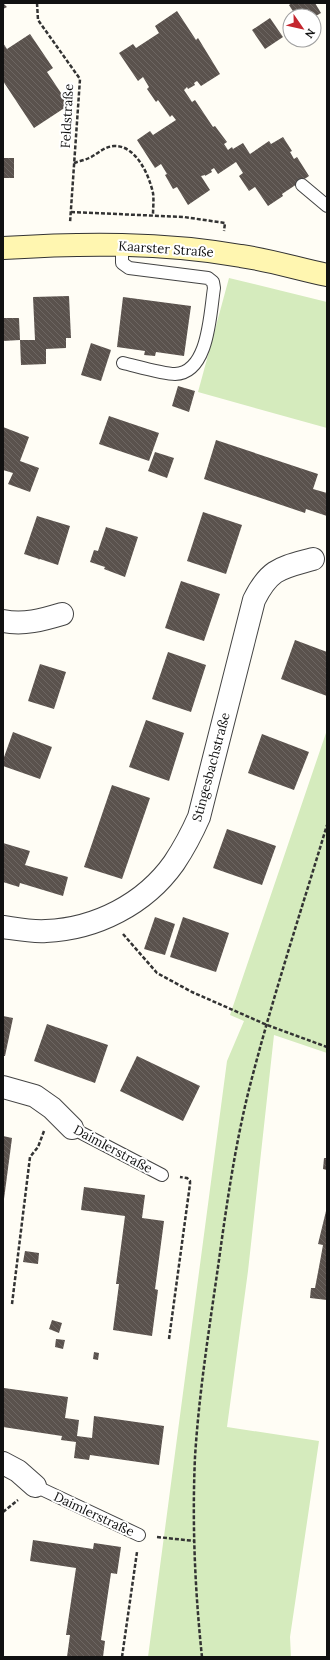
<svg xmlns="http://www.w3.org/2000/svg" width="330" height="1660" font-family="Lora,serif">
<defs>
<pattern id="building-back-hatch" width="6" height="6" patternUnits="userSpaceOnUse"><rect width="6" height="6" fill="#5a524d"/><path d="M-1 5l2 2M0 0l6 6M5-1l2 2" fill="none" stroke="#6d6662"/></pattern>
</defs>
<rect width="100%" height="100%" fill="#fffdf5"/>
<!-- green -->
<g fill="#d5ebbd">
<polygon points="229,278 327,302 327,428 198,392"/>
<polygon points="327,730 327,1053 274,1035 248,1271 227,1427 319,1441 290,1637 291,1657 148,1657 227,1061 244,1021 230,1015"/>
</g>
<!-- building -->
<g fill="url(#building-back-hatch)">
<polygon points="3,3 7,7 3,9"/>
<polygon points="292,3 315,3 321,13 314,17 296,16 289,5"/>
<polygon points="177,11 196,40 198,38 220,74 201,86 197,81 194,83 195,85 188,89 187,87 184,90 192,102 195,100 213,127 215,126 227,142 224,144 228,150 232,147 233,149 243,143 250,154 269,141 271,144 283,137 292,151 290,152 294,159 297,157 309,176 282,194 283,196 268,206 255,187 249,191 239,176 243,173 236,162 218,174 214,168 211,170 212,172 205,176 205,175 201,176 210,190 188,205 177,187 173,189 165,175 167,174 161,164 155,168 137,140 150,131 153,135 176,120 172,115 170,117 158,100 156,102 147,89 149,87 143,77 138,81 119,53 133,44 136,48 159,33 155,26"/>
<polygon points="270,18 283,37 265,49 252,30"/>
<polygon points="30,34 53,68 47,72 69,105 34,128 3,81 3,43 7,49"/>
<rect x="3" y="158" width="11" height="20"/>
<polygon points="69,296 71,338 66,338 66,348 46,349 46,364 21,365 20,340 3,341 3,318 19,318 20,340 35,340 33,297"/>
<polygon points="123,297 191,306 184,356 156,352 155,356 144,355 145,351 117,347"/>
<polygon points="91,343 111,350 101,381 81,375"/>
<polygon points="178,386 195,391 189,412 172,406"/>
<polygon points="109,416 159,433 149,461 99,444"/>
<polygon points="3,427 29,437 20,461 39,468 30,492 8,484 13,473 3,470"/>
<polygon points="216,440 318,474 313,489 327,493 327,516 306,509 305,513 204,479"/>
<polygon points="155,452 174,458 167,478 148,471"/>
<polygon points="203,512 242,525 226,574 187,561"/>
<polygon points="37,516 70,526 58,565 40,559 38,560 39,559 24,554"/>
<polygon points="106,527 138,537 125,577 104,569 105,567 90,562 94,550 98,551"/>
<polygon points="181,581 220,594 204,641 165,628"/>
<polygon points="295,640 327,652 327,696 281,679"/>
<polygon points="168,652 206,665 191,712 152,699"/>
<polygon points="40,664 66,672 54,709 28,701"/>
<polygon points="146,720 184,733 169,781 129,767"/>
<polygon points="13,732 52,747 40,779 3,766 3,760"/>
<polygon points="262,734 309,752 294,790 248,773"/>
<polygon points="112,785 150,798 122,879 84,867"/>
<polygon points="227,829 276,846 262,885 213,868"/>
<polygon points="3,843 30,851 25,865 68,877 63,896 20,883 19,887 3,882"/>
<polygon points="155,917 175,924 165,955 144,949"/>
<polygon points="183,917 229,933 216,972 170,957"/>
<polygon points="3,1016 13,1018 5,1056 3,1056"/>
<polygon points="47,1024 108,1045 95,1083 34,1061"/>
<polygon points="137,1056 200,1086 183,1121 120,1091"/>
<polygon points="3,1136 12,1138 4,1199 3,1199"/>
<polygon points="324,1158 327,1158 327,1170 323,1169"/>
<polygon points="84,1187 145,1195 142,1218 164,1221 155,1289 158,1290 152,1336 113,1330 119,1284 116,1284 125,1216 81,1210"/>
<polygon points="326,1211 327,1211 327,1300 310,1298 311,1288 315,1288 319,1267 323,1245 318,1244"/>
<polygon points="25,1251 39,1253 38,1264 23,1262"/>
<polygon points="52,1320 62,1323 59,1333 49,1329"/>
<polygon points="56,1339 65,1340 63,1349 55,1347"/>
<polygon points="94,1352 99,1353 98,1360 93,1359"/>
<polygon points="4,1388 68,1397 65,1418 79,1420 77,1436 92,1438 94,1416 164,1426 159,1465 90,1455 89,1460 74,1458 76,1442 61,1440 62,1436 3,1427"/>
<polygon points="33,1540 93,1549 94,1543 121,1547 117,1574 111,1573 101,1640 105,1641 103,1657 67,1657 70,1635 66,1635 76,1568 30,1561"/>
</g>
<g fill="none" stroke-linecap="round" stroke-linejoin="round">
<defs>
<g id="service">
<polyline points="302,185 327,206"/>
<path d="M122 245V263L129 268 208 278 213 282 214 288C210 313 209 373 175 374 163 374 136 366 123 363"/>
<polyline points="72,1128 162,1175"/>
<polyline points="35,1486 139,1535"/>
</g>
<g id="minor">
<path d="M3 621C24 625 42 620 62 614"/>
<path d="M3 927C17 929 32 932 46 931 96 929 145 904 174 863 184 848 192 833 199 817L254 600C270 568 281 568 313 559"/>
<polyline points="3,1087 35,1096 52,1108 72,1128"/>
<polyline points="3,1463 18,1471 35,1486"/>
</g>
<path id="secondary" d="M3 248C82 243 162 242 241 256 270 260 298 269 327 275"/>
</defs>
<!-- service casing -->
<use href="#service" stroke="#444" stroke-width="14"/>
<!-- minor casing -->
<use href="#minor" stroke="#444" stroke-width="24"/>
<!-- secondary casing -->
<use href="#secondary" stroke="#333" stroke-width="24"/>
<!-- path -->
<g stroke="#333" stroke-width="2.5" stroke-dasharray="4 2" stroke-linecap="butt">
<polyline points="37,3 38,20 80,79 70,223"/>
<path d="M74 163C79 161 85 160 89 158 98 154 103 147 114 146 136 145 149 175 153 193 154 200 153 208 153 215"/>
<polyline points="71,212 184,217 225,223 224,231"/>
<polyline points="123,934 157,973 192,992 267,1025 327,1047"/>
<polyline points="12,1304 30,1157 38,1147 44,1131"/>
<polyline points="169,1339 190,1184 190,1181 187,1178 180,1177"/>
<polyline points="3,1512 18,1500"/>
<polyline points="157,1537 195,1541"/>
<polyline points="122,1657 137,1552"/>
<path d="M202 1657C195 1591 192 1524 195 1457 199 1393 209 1330 218 1267 227 1202 236 1137 253 1074 275 990 302 908 327 825"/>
</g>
<!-- service -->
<use href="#service" stroke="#fff" stroke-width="12"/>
<!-- minor -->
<use href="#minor" stroke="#fff" stroke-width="22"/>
<!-- secondary -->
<use href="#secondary" stroke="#fff6b0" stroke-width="22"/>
</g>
<g text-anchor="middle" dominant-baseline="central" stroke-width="4" stroke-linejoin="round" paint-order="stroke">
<!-- street labels -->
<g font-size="13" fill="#111" stroke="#fff">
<text transform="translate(67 116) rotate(-87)">Feldstraße</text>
<text transform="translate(166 249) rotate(4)">Kaarster Straße</text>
<text transform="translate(211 767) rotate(-75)">Stingesbachstraße</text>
<text transform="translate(113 1149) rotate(28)">Daimlerstraße</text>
<text transform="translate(94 1514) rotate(25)">Daimlerstraße</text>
</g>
</g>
<!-- border -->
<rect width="330" height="1660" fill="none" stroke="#111111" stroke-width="8"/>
<!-- north arrow -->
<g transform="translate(302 28) rotate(124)"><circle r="19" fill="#ffffff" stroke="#a0a0a0"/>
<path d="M0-3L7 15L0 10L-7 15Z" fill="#c4262e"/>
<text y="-6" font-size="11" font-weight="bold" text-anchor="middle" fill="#111111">N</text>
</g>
</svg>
